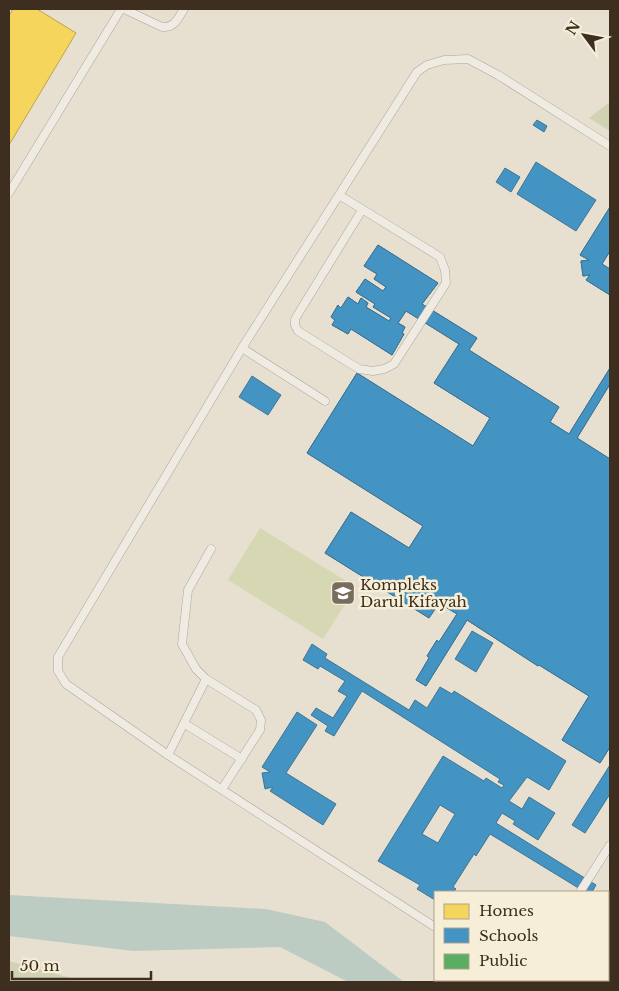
<svg xmlns="http://www.w3.org/2000/svg" width="619" height="991" font-family="'Libre Baskerville',serif">
<rect width="100%" height="100%" fill="#e7e0d1"/>
<!-- green -->
<polygon fill="#d6d7b3" points="260,528 356,587 323,639 228,580"/>
<!-- cemetery -->
<g fill="#d1d1b3">
<polygon points="610,102 610,131 589,118"/>
<polygon points="9,961 16,963 86,982 9,982"/>
</g>
<!-- water -->
<polygon fill="#bcccc2" points="9,895 266,909 325,922 404,982 348,982 280,947 133,951 9,936"/>
<!-- homes -->
<polygon fill="#f6d55c" stroke="#bea34a" points="13,9 37,9 76,33 9,145 9,16"/>
<!-- schools -->
<g fill="#4393c3" stroke="#417592" fill-rule="evenodd">
<polygon points="537,120 547,126 544,132 533,125"/>
<polygon points="536,162 596,200 576,231 517,194"/>
<polygon points="505,168 520,177 511,192 496,182"/>
<polygon points="610,207 610,251 602,264 610,269 610,295 586,280 590,275 583,276 581,261 589,260 580,255"/>
<polygon points="610,207 610,251 602,264 610,269 610,295 586,280 590,275 583,276 581,261 589,260 580,255"/>
<path d="M378 245 438 283 422 304 477 338 469 350 559 407 550 422 569 434 610 368V384L577 438 610 459V474L543 432 515 478 603 533 610 521V613L601 607 593 619 574 608 547 652 576 670 588 650 604 659 610 649V747L600 763 562 740 589 696 539 665 538 666 467 620 426 686 416 680 429 658 427 656 437 640 439 642 457 614 439 603 429 618 325 553 351 512 409 548 423 526 307 453 357 373 473 446 490 418 434 383 459 344 406 311 398 323 405 327 402 333 404 334 392 355 351 329 348 334 332 325 335 320 331 317 338 305 341 308 348 297 358 304 361 298 368 303 366 307 389 321 391 318 373 307 375 304 356 292 365 279 383 291 386 287 374 279 377 274 364 266ZM501 424 524 438 443 569 419 554ZM473 544 561 599 533 644 447 590Z"/>
<polygon points="378,245 438,283 422,304 477,338 469,350 559,407 550,422 569,434 610,368 610,384 577,438 610,459 610,747 600,763 562,740 589,696 539,665 538,666 467,620 426,686 416,680 429,658 427,656 437,640 439,642 457,614 439,603 429,618 325,553 351,512 409,548 423,526 307,453 357,373 473,446 490,418 434,383 459,344 406,311 398,323 405,327 402,333 404,334 392,355 351,329 348,334 332,325 335,320 331,317 338,305 341,308 348,297 358,304 361,298 368,303 366,307 389,321 391,318 373,307 375,304 356,292 365,279 383,291 386,287 374,279 377,274 364,266"/>
<polygon points="252,376 281,395 268,415 239,397"/>
<polygon points="472,631 493,643 476,672 455,659"/>
<path d="M312 644 327 654 325 658 409 710 415 700 427 708 440 687 452 694 454 691 566 761 549 790 527 777 509 801 522 809 529 797 555 813 538 840 513 824 515 821 502 813 496 823 596 885 592 892H585L490 834 476 856 474 854 453 887 456 889 453 892H435V900L417 889 420 885 378 861 443 756 484 781 486 778 502 788 504 785 498 782 500 779 362 691 334 736 325 731 328 726 311 715 316 708 333 718 347 696 338 691 345 681 320 666 318 669 303 660ZM440 805 455 814 438 843 422 834Z"/>
<polygon points="297,712 317,725 286,773 336,804 323,825 270,791 273,787 265,789 262,773 270,772 262,767"/>
<polygon points="610,765 610,794 585,833 572,825"/>
</g>
<!-- public -->
<polygon fill="#5aae61" stroke="#51884e" points="610,904 610,982 595,982 594,980 608,980 608,906"/>
<g fill="none" stroke-linecap="round" stroke-linejoin="round">
<defs>
<g id="lane">
<path d="M124 9 162 27C175 28 178 18 184 9"/>
<polyline points="9,193 121,9"/>
<polyline points="339,195 440,257 445,270 446,283 394,364 384,369 373,371 359,369 298,331 295,325 295,319 362,210"/>
<polyline points="242,348 325,401"/>
<polyline points="206,679 256,710 261,720 260,730 222,789"/>
<polyline points="185,724 242,759"/>
<polyline points="168,755 206,679 196,669 182,644 188,590 211,549"/>
<polyline points="580,892 610,845"/>
<polyline points="435,927 168,755 66,684 58,671 58,657 242,348 417,72 427,65 444,60 468,59 498,75 610,146"/>
</g>
</defs>
<!-- lane casing -->
<use href="#lane" stroke="#ada599" stroke-width="9"/>
<!-- lane -->
<use href="#lane" stroke="#efebe3" stroke-width="8"/>
</g>
<!-- icons -->
<defs>
<symbol id="school-square" viewBox="-11 -11 22 22"><rect x="-9" y="-9" width="18" height="18" rx="4" fill="#786c5e" stroke="#f7eed8"/><path d="M0-5L7-2L0 1L-7-2ZM-4 1L0 2.5L4 1V4Q0 6-4 4Z" fill="#fff"/></symbol>
</defs>
<g fill-rule="evenodd">
<use href="#school-square" x="329" y="579" width="28" height="28"/>
</g>
<g text-anchor="middle" dominant-baseline="central" stroke-width="5" stroke-linejoin="round" paint-order="stroke">
<!-- poi labels -->
<g font-size="15" fill="#3d2e20" stroke="#f7eed8" text-anchor="start">
<text x="360" y="584">Kompleks<tspan x="360" dy="17">Darul Kifayah</tspan></text>
</g>
</g>
<!-- border -->
<rect width="619" height="991" fill="none" stroke="#3d2e20" stroke-width="20"/>
<!-- legend -->
<rect x="434" y="891" width="175" height="90" fill="#f7eed8" stroke="#ada18e"/>
<rect x="444" y="904" width="25" height="15" fill="#f6d55c" stroke="#ada18e"/>
<text x="479" y="916" font-size="15" fill="#3d2e20">Homes</text>
<rect x="444" y="928" width="25" height="15" fill="#4393c3" stroke="#ada18e"/>
<text x="479" y="941" font-size="15" fill="#3d2e20">Schools</text>
<rect x="444" y="954" width="25" height="15" fill="#5aae61" stroke="#ada18e"/>
<text x="479" y="966" font-size="15" fill="#3d2e20">Public</text>
<!-- north arrow -->
<g transform="translate(584 35) rotate(302)" stroke="#f7eed8" stroke-width="4" paint-order="stroke">
<path d="M0-4L9 19L0 12L-9 19Z" fill="#3d2e20"/>
<text y="-8" font-size="14" font-weight="bold" text-anchor="middle" fill="#3d2e20">N</text>
</g>
<!-- scale -->
<path d="M12 971v8h139v-8" fill="none" stroke="#3d2e20" stroke-width="2.5"/>
<text x="20" y="971" font-size="15" fill="#3d2e20" stroke="#f7eed8" stroke-width="4" paint-order="stroke">50 m</text>
</svg>
